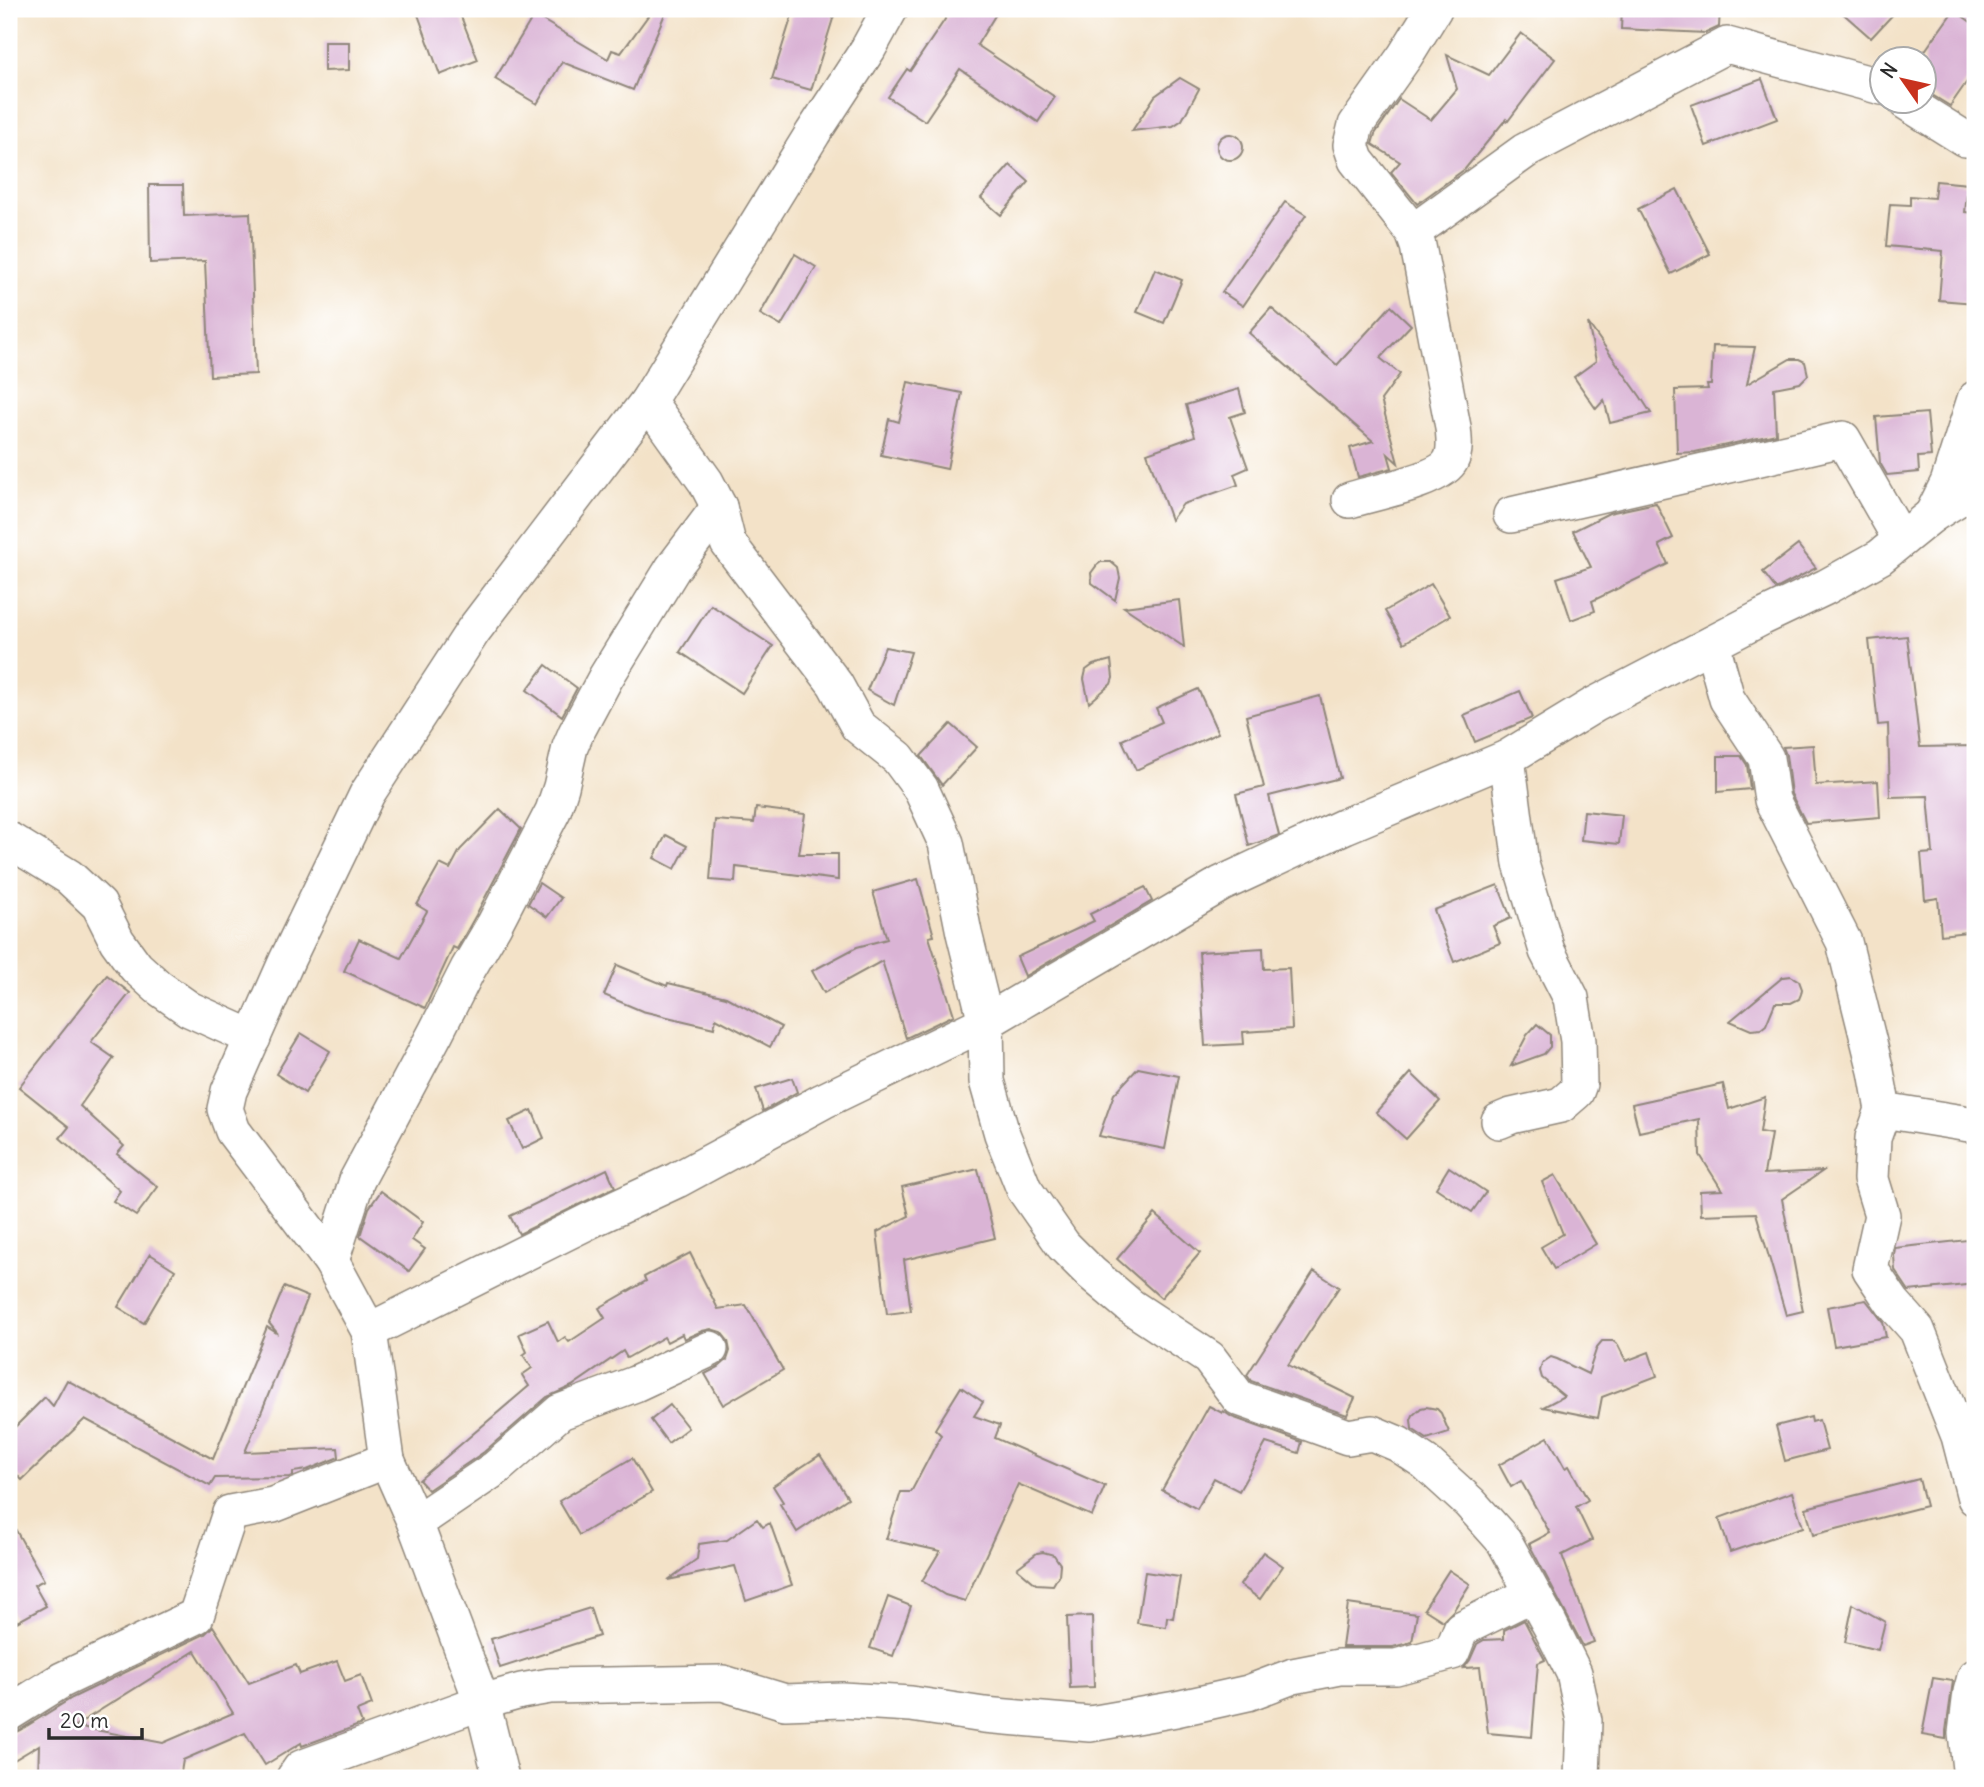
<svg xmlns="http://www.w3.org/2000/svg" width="1984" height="1787" font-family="Delius,sans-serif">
<rect width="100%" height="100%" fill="#fff"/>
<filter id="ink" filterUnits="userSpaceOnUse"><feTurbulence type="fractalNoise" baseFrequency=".0143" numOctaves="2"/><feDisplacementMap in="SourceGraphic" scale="14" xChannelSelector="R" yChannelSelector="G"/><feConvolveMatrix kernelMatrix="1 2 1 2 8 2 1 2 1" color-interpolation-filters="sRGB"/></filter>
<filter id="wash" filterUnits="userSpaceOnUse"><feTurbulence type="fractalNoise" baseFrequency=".00686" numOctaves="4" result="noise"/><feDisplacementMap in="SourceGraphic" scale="28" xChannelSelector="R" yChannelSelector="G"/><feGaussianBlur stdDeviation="1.57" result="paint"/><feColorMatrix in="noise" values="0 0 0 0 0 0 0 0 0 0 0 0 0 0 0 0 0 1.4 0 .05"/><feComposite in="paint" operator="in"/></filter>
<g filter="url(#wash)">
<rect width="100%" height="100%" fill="#f3e2c8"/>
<g id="blocks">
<!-- building -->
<g fill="#dab4d5" fill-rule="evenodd">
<polygon points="416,9 458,9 478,60 440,75"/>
<polygon points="653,9 667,9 633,90 562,62 537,104 495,79 534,15 608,59 612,50 621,53"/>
<polygon points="794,9 836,9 811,90 772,79"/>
<polygon points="952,9 999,9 977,45 1055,97 1038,122 960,69 925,121 888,97 907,69 910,71"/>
<polygon points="1622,9 1720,9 1719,27 1706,33 1621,29"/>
<polygon points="1838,9 1898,9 1871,38"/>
<polygon points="1954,10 1975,25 1975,70 1950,106 1924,90 1924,52"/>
<polygon points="1521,33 1555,59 1508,121 1506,119 1465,169 1417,204 1391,172 1400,162 1372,144 1375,134 1399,99 1431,120 1457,89 1447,55 1489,75"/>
<polygon points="324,42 349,42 349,70 324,71"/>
<polygon points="1180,78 1199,89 1182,120 1173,126 1132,131 1155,96"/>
<polygon points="1762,79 1777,119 1706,146 1691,105"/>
<circle cx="1230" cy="147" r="13"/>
<polygon points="1010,165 1029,182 1001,215 981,198"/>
<polygon points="1936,181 1968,184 1965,212 1975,213 1975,303 1939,300 1943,251 1886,246 1890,204 1910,205 1910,196 1934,198"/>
<polygon points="149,185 183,185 184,216 250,213 256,374 210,376 205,261 150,263"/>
<polygon points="1677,189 1710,254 1671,274 1638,209"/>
<polygon points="1285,202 1306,215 1243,306 1222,292"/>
<polygon points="795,254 816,267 781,326 760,314"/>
<polygon points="1155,269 1182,280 1164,323 1137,312"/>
<polygon points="1391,306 1411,325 1380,358 1400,374 1381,400 1398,463 1388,454 1392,468 1358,477 1350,448 1373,441 1249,333 1271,308 1337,365"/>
<polygon points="1588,323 1640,396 1651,413 1610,423 1604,400 1596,409 1574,377 1596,361"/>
<polygon points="1713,346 1755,347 1747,384 1790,359 1799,359 1805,362 1808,375 1800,383 1774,388 1776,434 1695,452 1677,453 1675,390 1708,389 1707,385 1711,385"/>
<polygon points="908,382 962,393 947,469 881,455 889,419 899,422"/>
<polygon points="1239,389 1245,412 1230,417 1248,468 1234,474 1238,485 1183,504 1171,520 1147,453 1195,436 1186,405"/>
<polygon points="1927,413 1931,456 1918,457 1919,472 1887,475 1880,463 1876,417"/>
<polygon points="1656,503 1673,538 1659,545 1668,564 1592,601 1595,611 1571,620 1557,578 1591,567 1573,531 1609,513"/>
<polygon points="1798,545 1816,568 1776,589 1763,572"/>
<polygon points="1101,562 1111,562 1118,568 1120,578 1115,600 1092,583 1091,573 1097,565"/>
<polygon points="1431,584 1450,616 1404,643 1385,611"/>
<polygon points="1179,600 1184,647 1124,607"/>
<polygon points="711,605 773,646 742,693 680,652"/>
<polygon points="1907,636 1920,747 1975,746 1975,931 1941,935 1938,898 1925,900 1921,854 1933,853 1928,796 1890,797 1888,724 1878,725 1869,640"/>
<polygon points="885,647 911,652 894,705 867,690"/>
<polygon points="1111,660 1113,678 1111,684 1089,703 1084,679 1086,670 1093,665"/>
<polygon points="546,665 577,688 562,716 527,690"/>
<polygon points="1198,689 1218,733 1136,770 1122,740 1162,722 1156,708"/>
<polygon points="1520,691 1532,718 1475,742 1464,715"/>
<polygon points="1320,696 1340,778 1269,796 1279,835 1249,846 1236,794 1264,787 1246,716"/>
<polygon points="951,724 977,747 942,785 921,756"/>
<polygon points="1813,745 1816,785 1878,781 1880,817 1806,823 1791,794 1786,755 1783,747"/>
<polygon points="1718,756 1741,756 1747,765 1750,789 1718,792"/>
<polygon points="756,808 805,814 799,854 838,854 838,880 736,867 735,882 710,880 715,820 754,823"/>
<polygon points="500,809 521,829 476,915 457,949 453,947 425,1008 344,971 359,939 401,958 427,911 417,905 440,864 450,869 460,850"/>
<polygon points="1584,811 1622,815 1619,844 1581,840"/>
<polygon points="666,835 687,846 675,869 654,858"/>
<polygon points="918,879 934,936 929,937 954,1015 906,1038 882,961 824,993 812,971 857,947 887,939 873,892"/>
<polygon points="539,883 561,898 547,917 528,904"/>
<polygon points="1498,885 1511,918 1493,926 1500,943 1454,962 1434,910"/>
<polygon points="1145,887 1152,901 1025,976 1017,957 1094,921 1090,914"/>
<polygon points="1263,948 1264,969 1289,968 1292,1029 1243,1032 1244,1044 1205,1046 1199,952"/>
<polygon points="617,965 667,986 668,983 726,997 781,1027 770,1047 716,1018 714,1028 642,1011 604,995"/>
<polygon points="107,975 130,993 91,1042 114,1058 80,1106 124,1146 117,1154 158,1187 136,1216 113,1201 120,1191 60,1138 69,1127 19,1087"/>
<polygon points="1791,976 1799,981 1802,989 1801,994 1799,999 1791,1003 1775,1003 1766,1025 1761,1029 1751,1030 1730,1021 1783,977"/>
<polygon points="1537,1024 1550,1035 1550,1047 1544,1054 1511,1066 1527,1035"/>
<polygon points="301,1033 330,1051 305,1093 276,1074"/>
<polygon points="1138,1068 1179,1076 1165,1149 1099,1136 1114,1094"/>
<polygon points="1411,1073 1440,1101 1406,1139 1376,1112"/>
<polygon points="792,1078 797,1092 763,1111 756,1089"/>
<polygon points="1723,1084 1729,1109 1765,1097 1760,1132 1771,1134 1764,1174 1823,1171 1782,1199 1803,1311 1786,1315 1756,1213 1701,1215 1700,1191 1722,1190 1700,1155 1699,1119 1639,1132 1632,1104"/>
<polygon points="532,1110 544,1138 522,1149 509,1121"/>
<polygon points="1449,1167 1486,1192 1472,1212 1436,1188"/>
<polygon points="607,1169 615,1187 519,1234 510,1216"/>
<polygon points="978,1169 995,1238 904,1260 911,1311 887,1314 877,1232 909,1216 902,1187"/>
<polygon points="1555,1175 1596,1244 1554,1269 1541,1247 1563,1234 1542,1182"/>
<polygon points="381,1191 423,1222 412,1240 425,1249 409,1271 360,1236 369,1208"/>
<polygon points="1155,1214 1200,1253 1161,1298 1117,1259"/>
<polygon points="1967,1240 1967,1242 1975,1241 1975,1284 1909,1291 1895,1270 1894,1255 1895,1248"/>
<polygon points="690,1253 718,1309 746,1305 783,1370 723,1405 705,1374 719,1367 727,1360 730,1351 728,1341 721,1332 711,1329 702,1331 684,1339 682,1334 667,1342 664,1337 627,1358 623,1351 572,1386 547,1397 484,1452 428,1490 419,1480 529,1386 522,1375 532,1368 523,1355 527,1352 519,1334 548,1321 558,1342 565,1337 569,1342 605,1318 599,1308 646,1281 644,1277"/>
<polygon points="150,1254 175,1270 144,1323 118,1307"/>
<polygon points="1314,1271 1339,1287 1288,1365 1355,1398 1347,1415 1251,1381 1247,1375"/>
<polygon points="284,1287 308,1297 245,1452 338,1448 339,1457 307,1470 293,1472 293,1476 289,1477 215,1478 210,1486 85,1419 22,1480 9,1467 9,1433 45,1397 53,1406 67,1380 213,1459 267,1327 278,1334 269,1323"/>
<polygon points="1866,1300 1883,1322 1886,1337 1834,1346 1827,1307"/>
<polygon points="1602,1341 1613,1341 1618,1345 1626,1361 1649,1352 1657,1376 1602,1397 1598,1418 1543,1407 1564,1396 1542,1378 1540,1371 1542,1363 1551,1357 1557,1359 1588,1374 1597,1347"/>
<polygon points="961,1387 983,1402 974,1416 1000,1425 995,1438 1105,1486 1092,1516 1018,1484 965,1601 945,1595 922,1581 940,1551 886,1539 901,1492 911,1492 941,1435 935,1429"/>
<polygon points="670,1405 688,1428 668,1443 651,1420"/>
<polygon points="1209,1406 1222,1413 1223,1411 1232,1417 1302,1442 1299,1453 1266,1443 1239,1491 1214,1478 1197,1509 1162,1490"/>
<polygon points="1426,1407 1437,1409 1441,1413 1449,1432 1427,1439 1412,1429 1411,1420 1413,1415 1421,1408"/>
<polygon points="1811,1417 1812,1422 1819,1420 1827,1450 1785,1461 1776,1426"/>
<polygon points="1548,1437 1565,1468 1569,1466 1588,1500 1576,1507 1592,1540 1562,1555 1594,1642 1583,1646 1529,1544 1550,1533 1521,1481 1511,1487 1499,1465"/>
<polygon points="820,1455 848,1498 797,1532 780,1504 783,1502 773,1486"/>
<polygon points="632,1458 652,1492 579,1535 559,1501"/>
<polygon points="1919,1479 1926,1506 1813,1535 1806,1508"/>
<polygon points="1792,1492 1803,1527 1730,1552 1719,1518"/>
<polygon points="9,1518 44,1580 34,1585 46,1606 17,1622 9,1608"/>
<polygon points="757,1519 763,1527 770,1523 792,1585 746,1601 735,1566 668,1580 697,1559 699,1544 727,1540"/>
<polygon points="1043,1552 1054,1555 1060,1564 1059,1575 1053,1585 1036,1584 1017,1568 1037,1553"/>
<polygon points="1263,1552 1283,1566 1260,1599 1240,1585"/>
<polygon points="1449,1570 1470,1584 1453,1611 1443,1621 1424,1609"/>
<polygon points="1145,1572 1180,1577 1173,1618 1167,1617 1166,1627 1137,1623"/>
<polygon points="888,1597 911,1606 893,1656 870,1648"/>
<polygon points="1348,1604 1417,1614 1412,1642 1393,1647 1342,1647"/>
<polygon points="1853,1604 1885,1622 1878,1650 1845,1642"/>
<polygon points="590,1608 599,1636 500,1668 491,1639"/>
<polygon points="1092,1616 1094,1687 1070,1688 1067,1617"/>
<polygon points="1524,1620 1545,1660 1538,1663 1532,1737 1488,1733 1480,1667 1464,1668 1470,1660 1477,1644 1484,1640 1504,1639 1504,1630"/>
<path d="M213 1626 249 1683 296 1665 300 1674 337 1661 345 1681 361 1675 372 1705 357 1711 362 1724 302 1746 301 1743 265 1765 245 1733 183 1760 180 1778H38L39 1745 9 1763V1735L20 1730 72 1698 205 1634ZM195 1651 233 1713 163 1743 75 1726Z"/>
<polygon points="1933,1678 1953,1681 1946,1731 1946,1739 1922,1735"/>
</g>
</g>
</g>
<g filter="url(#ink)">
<use href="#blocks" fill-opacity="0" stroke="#8f867a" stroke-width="2"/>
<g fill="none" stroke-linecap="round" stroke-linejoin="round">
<defs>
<g id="street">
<polyline points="1906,102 1965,139 1975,137"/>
<polyline points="1413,232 1525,151 1727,45 1882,87"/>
<polyline points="648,401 706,482 719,507 728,543 835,684 858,726 898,758 921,789 946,843 964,933 986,1022 987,1081 1002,1134 1024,1189 1063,1245 1091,1273 1130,1306 1209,1358 1239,1398 1348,1437 1372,1433 1398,1444 1425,1462 1470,1503 1504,1541 1550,1625 1574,1673 1584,1721 1582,1778"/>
<path d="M1350 500C1372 493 1442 480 1451 460 1456 450 1454 438 1453 427L1418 246 1413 232 1356 160 1351 145 1356 125 1405 56 1434 9"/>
<polyline points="1511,515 1843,439 1901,540"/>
<polyline points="1932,515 1948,483 1975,399"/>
<polyline points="1712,644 1727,699 1766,758 1772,800 1844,942 1876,1071 1883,1110 1873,1138 1871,1179 1882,1215 1870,1269 1893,1303 1917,1330 1959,1436 1975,1498"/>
<polyline points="9,840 69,877 99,905 117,941 136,967 158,987 189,1009 253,1038"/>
<polyline points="1883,1110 1975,1125"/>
<polyline points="1499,1121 1511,1116 1561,1105 1576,1092 1579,1084 1578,1041 1571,998 1547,951 1521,864 1507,758"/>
<polyline points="331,1261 357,1180 436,1032 468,969 494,925 553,811 561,787 570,747 576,733 606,677 673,568 719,507"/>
<polyline points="369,1331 593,1219 677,1180 823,1101 986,1022 1221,884 1345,826 1507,758 1594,705 1763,617 1826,587 1880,557 1932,515 1975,488"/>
<polyline points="415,1523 496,1468 560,1412 635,1384 710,1349"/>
<polyline points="9,1713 62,1680 196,1616 230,1513 273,1505 387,1460"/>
<polyline points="294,1778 301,1768 482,1702 521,1691 550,1686 723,1683 785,1702 842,1700 911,1704 984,1715 1090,1724 1176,1709 1248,1693 1293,1676 1339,1667 1396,1667 1452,1652 1461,1629 1532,1594"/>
<polyline points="501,1778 482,1702 415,1523 387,1460 369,1331 331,1261 233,1131 225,1109 229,1091 287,960 367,794 473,631 648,401 813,133 868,49 890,9"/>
<polyline points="1971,1778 1966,1733 1971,1692 1975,1677"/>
</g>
</defs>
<!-- street casing -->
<use href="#street" stroke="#8f867a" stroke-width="38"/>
<!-- street -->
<use href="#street" stroke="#fff" stroke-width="35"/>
</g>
</g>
<!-- margin -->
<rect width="1984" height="1787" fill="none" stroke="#fff" stroke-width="35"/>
<!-- north arrow -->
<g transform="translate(1903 80) rotate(304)"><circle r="33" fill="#ffffff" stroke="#aaaaaa" stroke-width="2"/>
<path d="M0-5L12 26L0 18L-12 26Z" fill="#c8321e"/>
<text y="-10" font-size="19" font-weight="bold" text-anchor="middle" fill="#2b2b2b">N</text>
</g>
<!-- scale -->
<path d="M49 1728v10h93v-10" fill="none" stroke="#2b2b2b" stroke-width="3.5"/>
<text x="60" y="1728" font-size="21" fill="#2b2b2b" stroke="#ffffff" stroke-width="5" paint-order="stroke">20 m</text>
</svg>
